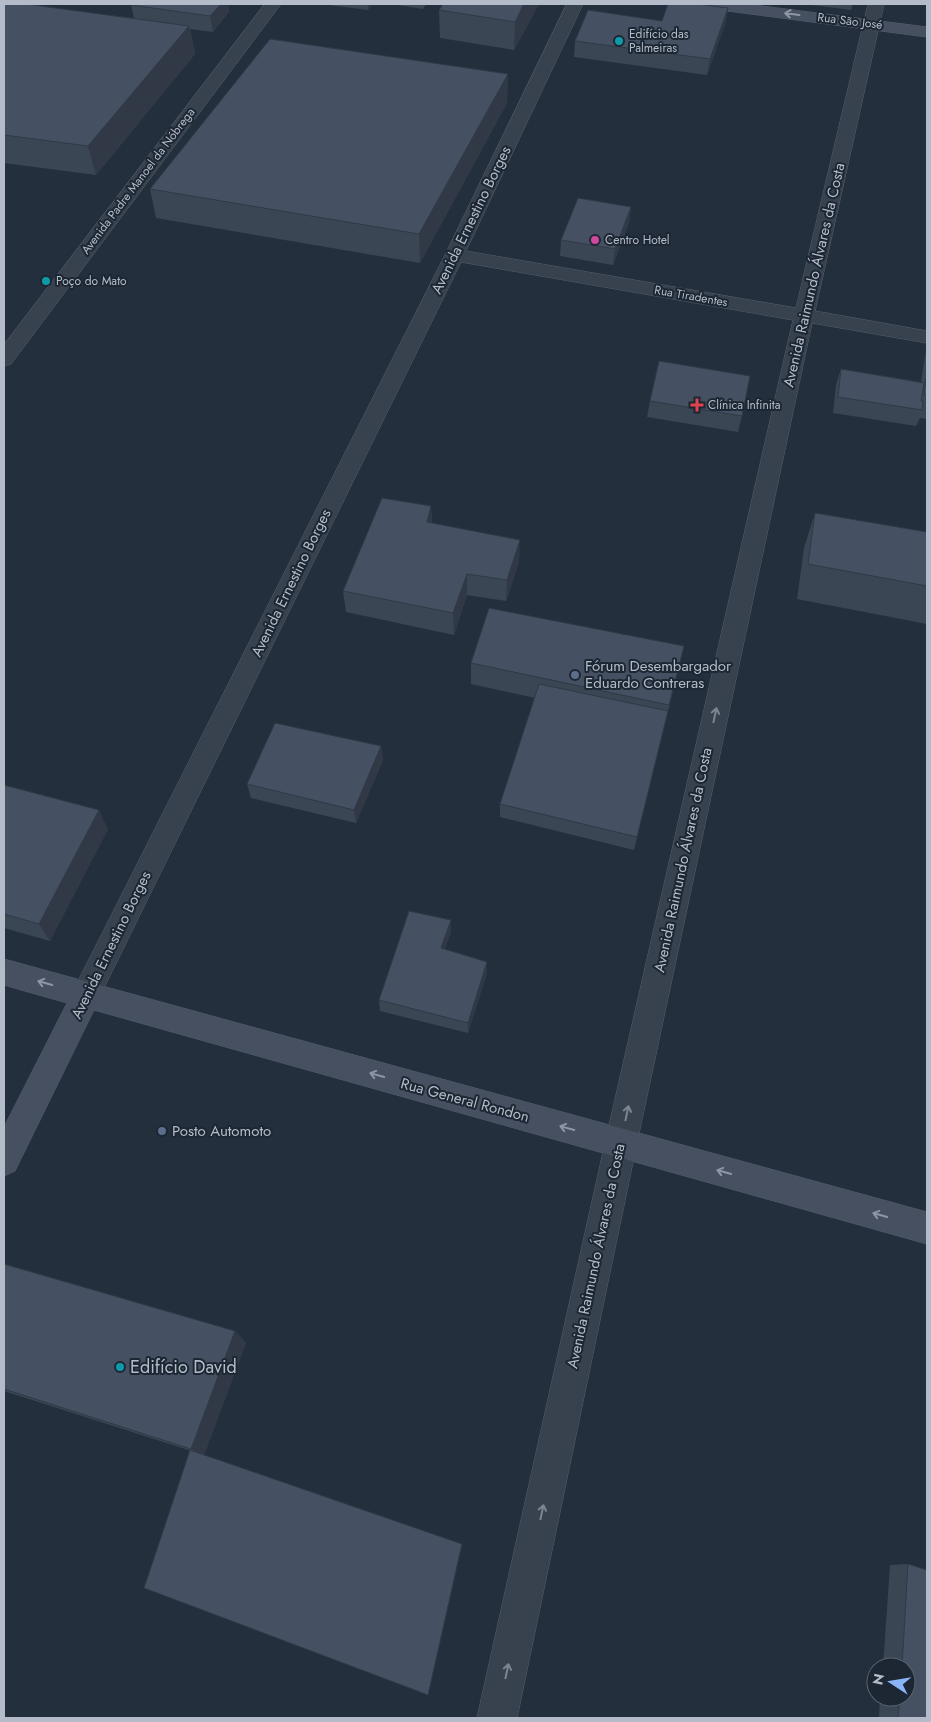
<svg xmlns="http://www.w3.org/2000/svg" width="931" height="1722" font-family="Jost,sans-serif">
<rect width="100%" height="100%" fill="#242f3e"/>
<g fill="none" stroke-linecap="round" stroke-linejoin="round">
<defs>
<g id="street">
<polygon points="265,4 281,4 11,364 4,366 4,345"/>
<polygon points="567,4 583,4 466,251 796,308 868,4 884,4 815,311 927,331 927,343 812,323 637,1143 517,1718 477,1718 605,1143 793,320 461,262 96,1004 86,1008 76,1004 71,995 445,255"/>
</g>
<g id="secondary">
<polygon points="704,4 746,4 927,27 927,37 712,9"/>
<polygon points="4,959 927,1212 927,1244 94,1010 15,1171 4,1176 4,1127 67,1003 4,985"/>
</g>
</defs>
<!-- street casing -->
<use href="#street" stroke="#565f6c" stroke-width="1"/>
<!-- secondary casing -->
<use href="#secondary" stroke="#565f6c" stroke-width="1"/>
<!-- street -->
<use href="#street" fill="#38414e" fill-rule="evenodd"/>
<!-- secondary -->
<use href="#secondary" fill="#465061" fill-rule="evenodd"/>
</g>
<!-- wall -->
<g fill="#3b4654">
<polygon points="4,4 134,18 131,5 133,4 228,4 229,12 213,32 190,29 195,54 96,175 4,163"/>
<polygon points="320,4 372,4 368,10"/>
<polygon points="391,4 426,4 423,9"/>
<polygon points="539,4 514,50 440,38 439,10"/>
<polygon points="804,4 853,4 851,10"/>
<polygon points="728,8 725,24 707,75 574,57 575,41 662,21"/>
<polygon points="508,74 507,103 420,263 156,218 150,189"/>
<polygon points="631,207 629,223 613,265 560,256 561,240"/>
<polygon points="927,350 927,419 920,418 916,426 833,413 836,385 841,369 921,382 925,356"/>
<polygon points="650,401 742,416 738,432 647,417"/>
<polygon points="431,506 432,523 519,562 506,601 467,595 454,635 346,612 343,591"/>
<polygon points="815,513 927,532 927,624 797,599 804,548"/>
<polygon points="684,646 634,850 500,817 500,804 535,698 471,684 471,663"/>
<polygon points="381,746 383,760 356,823 251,798 247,784"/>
<polygon points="4,785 108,829 50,941 4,928"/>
<polygon points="451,920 451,932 445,949 487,973 468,1033 380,1011 379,1000"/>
<polygon points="4,1264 235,1331 246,1343 204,1455 4,1391"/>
<polygon points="908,1564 927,1718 879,1718 880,1697 906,1697 906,1667 883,1667 890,1565"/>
</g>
<!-- shaded-wall -->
<g fill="#303945">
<polygon points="221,4 228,4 229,12 213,32 210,16"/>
<polygon points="368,4 372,4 368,10"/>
<polygon points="524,4 539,4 514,50 515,22"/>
<polygon points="728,8 725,24 707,75 710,59"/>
<polygon points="189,26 195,54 96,175 88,146"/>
<polygon points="508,74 507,103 420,263 419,234"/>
<polygon points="631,207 629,223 613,265 615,249"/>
<polygon points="431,506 432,528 427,522"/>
<polygon points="520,540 519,562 506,601 507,580"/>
<polygon points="467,574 467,595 454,635 453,613"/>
<polygon points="381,746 383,760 356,823 354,810"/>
<polygon points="99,810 108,829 50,941 39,924"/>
<polygon points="451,920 451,932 441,960 441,948"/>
<polygon points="487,962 487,973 468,1033 468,1023"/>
<polygon points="235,1331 246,1343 204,1455 191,1449"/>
</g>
<!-- building -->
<g fill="#455162" stroke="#303945">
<polygon points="4,4 26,4 189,26 88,146 4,135"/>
<polygon points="133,4 221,4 210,16 131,5"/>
<polygon points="443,4 524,4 515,22 439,10"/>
<polygon points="668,4 698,4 728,8 710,59 575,41 588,10 662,21"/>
<polygon points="270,39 508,74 419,234 150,189"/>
<polygon points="578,198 631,207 615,249 561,240"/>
<polygon points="659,361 750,376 742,416 650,401"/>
<polygon points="841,369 924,383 921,401 923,401 922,410 838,397"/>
<polygon points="927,372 927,395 924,394"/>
<polygon points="382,498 431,506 427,522 520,540 507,580 467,574 453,613 343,591"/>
<polygon points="815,513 927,532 927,586 808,564"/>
<polygon points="489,608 684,646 669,705 471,663"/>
<polygon points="539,684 668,711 637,837 500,804"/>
<polygon points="275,723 381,746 354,810 247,784"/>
<polygon points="4,785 99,810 39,924 4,914"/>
<polygon points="409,911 451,920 441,948 487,962 468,1023 379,1000"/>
<polygon points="4,1264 235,1331 191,1449 4,1389"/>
<polygon points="190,1450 462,1544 428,1695 144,1588"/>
<polygon points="908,1564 927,1570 927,1718 898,1718 900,1697 906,1697 906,1667 902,1667"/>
</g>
<!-- one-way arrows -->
<defs><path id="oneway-shaft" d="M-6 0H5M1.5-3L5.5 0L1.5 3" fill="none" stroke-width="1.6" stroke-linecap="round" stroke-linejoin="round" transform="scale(1.25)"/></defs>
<g stroke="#8e96a5">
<use href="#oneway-shaft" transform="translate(792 14) rotate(-173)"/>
<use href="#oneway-shaft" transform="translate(45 983) rotate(-164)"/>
<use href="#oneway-shaft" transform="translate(377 1075) rotate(-165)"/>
<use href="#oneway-shaft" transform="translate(567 1128) rotate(-165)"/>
<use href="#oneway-shaft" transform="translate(724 1172) rotate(-164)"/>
<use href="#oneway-shaft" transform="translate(880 1215) rotate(-164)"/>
</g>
<g stroke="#7c8592">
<use href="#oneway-shaft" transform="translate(715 715) rotate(-78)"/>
<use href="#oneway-shaft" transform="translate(627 1113) rotate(-78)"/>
<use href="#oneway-shaft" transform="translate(542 1512) rotate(-78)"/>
<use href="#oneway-shaft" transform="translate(507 1671) rotate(-78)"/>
</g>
<!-- markers -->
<g fill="#0f9aa8" stroke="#1d2633" stroke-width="2">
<circle cx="619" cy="41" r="5"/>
<circle cx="46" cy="281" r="5"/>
<circle cx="120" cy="1367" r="5"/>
</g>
<circle fill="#d1479c" stroke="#1d2633" stroke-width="2" cx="595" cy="240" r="5"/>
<path fill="#e0444e" stroke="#1d2633" stroke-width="2" d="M694.5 397.5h5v5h5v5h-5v5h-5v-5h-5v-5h5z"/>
<g fill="#5c6f8a" stroke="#1d2633" stroke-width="2">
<circle cx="575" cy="675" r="5"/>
<circle cx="162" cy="1131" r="5"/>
</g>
<g text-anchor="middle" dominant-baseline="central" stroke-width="4" stroke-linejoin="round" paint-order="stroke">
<!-- far-street labels -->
<g font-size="12" fill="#b4bcc9" stroke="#1d2633">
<text transform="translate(850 21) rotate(7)">Rua São José</text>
<text transform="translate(138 181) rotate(-53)">Avenida Padre Manoel da Nóbrega</text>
<text transform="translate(691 296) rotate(10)">Rua Tiradentes</text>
</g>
<!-- far-poi labels -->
<g font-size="12" fill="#b4bcc9" stroke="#1d2633" text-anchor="start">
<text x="629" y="34">Edifício das<tspan x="629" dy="14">Palmeiras</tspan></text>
<text x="605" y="240">Centro Hotel</text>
<text x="56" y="281">Poço do Mato</text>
<text x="708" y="405">Clínica Infinita</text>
</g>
<!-- street labels -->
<g font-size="15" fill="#b4bcc9" stroke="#1d2633">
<text transform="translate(471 220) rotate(-64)">Avenida Ernestino Borges</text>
<text transform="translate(814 275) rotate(-77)">Avenida Raimundo Álvares da Costa</text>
<text transform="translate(291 583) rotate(-64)">Avenida Ernestino Borges</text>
<text transform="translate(683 860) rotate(-78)">Avenida Raimundo Álvares da Costa</text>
<text transform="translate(111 945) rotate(-64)">Avenida Ernestino Borges</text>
<text transform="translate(465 1100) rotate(15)">Rua General Rondon</text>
<text transform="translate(596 1256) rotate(-78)">Avenida Raimundo Álvares da Costa</text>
</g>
<!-- poi labels -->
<g font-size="15" fill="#b4bcc9" stroke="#1d2633" text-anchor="start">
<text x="585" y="666">Fórum Desembargador<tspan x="585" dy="17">Eduardo Contreras</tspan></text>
<text x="172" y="1131">Posto Automoto</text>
</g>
<!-- near-poi labels -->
<g font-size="18" fill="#b4bcc9" stroke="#1d2633" text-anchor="start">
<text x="130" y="1367">Edifício David</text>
</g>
</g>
<!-- border -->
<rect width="931" height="1722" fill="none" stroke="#b4bcc9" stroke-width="10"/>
<!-- north arrow -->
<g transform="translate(891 1682) rotate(282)"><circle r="24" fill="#1d2633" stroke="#59626f"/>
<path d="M0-4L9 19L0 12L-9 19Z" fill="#8ab4f8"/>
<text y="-8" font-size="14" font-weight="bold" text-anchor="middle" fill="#b4bcc9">N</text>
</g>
</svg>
